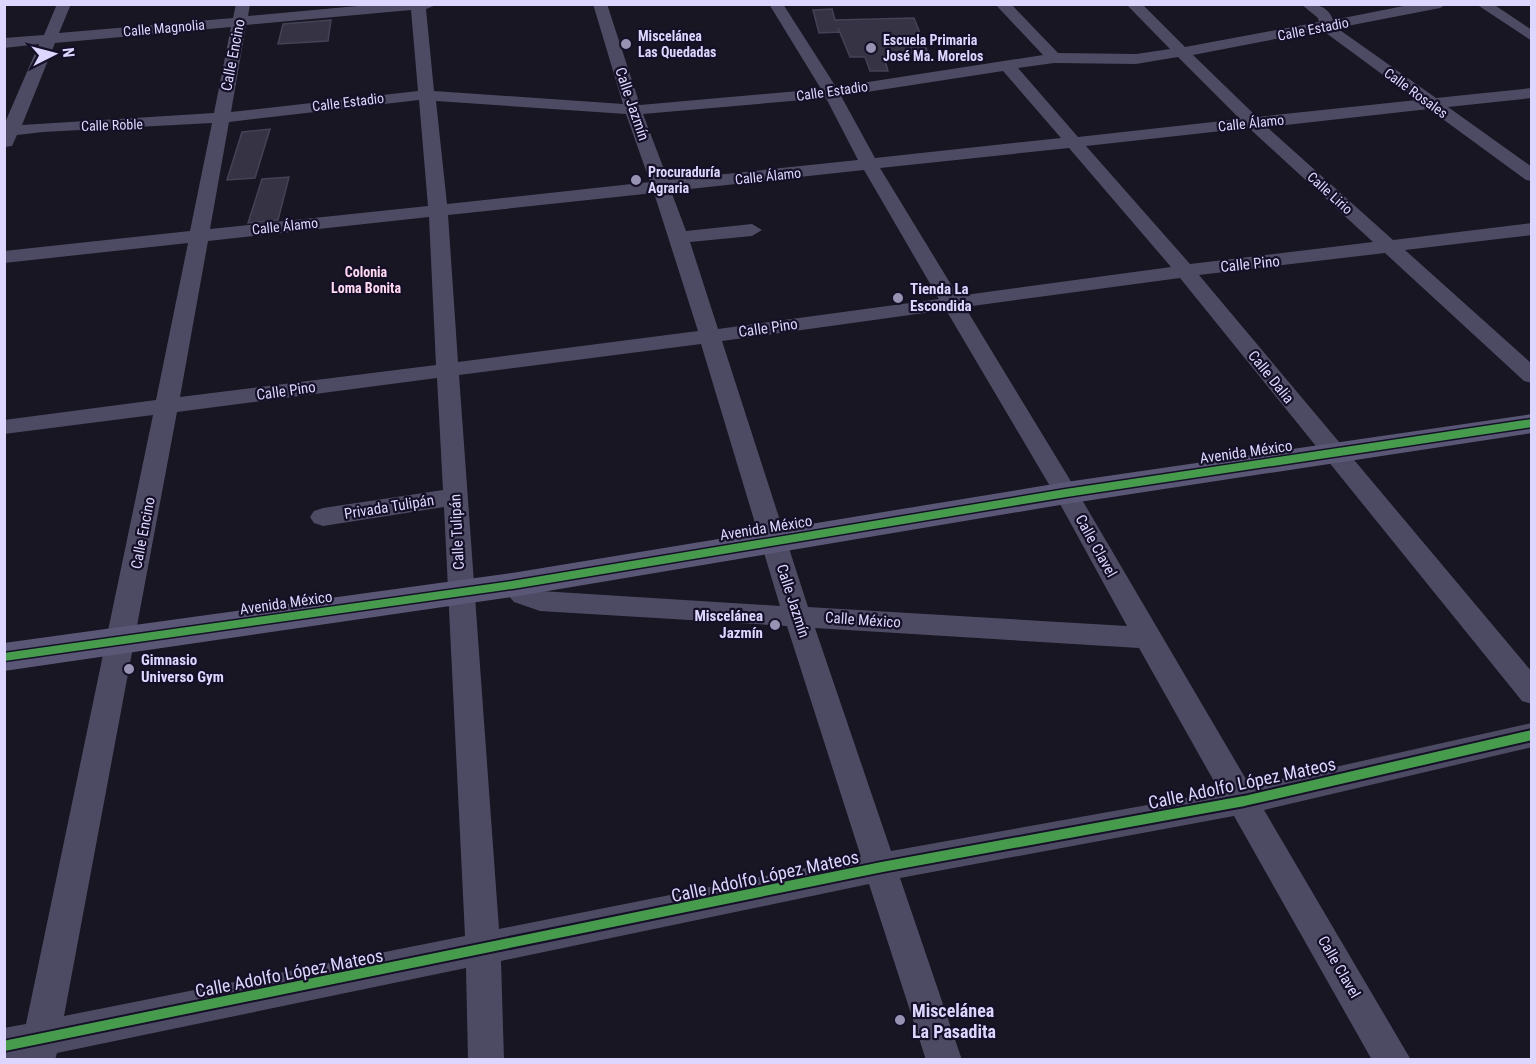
<svg xmlns="http://www.w3.org/2000/svg" width="1536" height="1064" font-family="'Roboto Condensed',sans-serif">
<rect width="100%" height="100%" fill="#181622"/>
<!-- building -->
<g fill="#363444" stroke="#454156" stroke-width="1.5">
<polygon points="832,9 835,20 914,18 928,53 884,56 888,71 870,71 865,57 850,57 838,28 839,32 819,33 813,10"/>
<polygon points="331,20 328,41 278,44 283,24"/>
<polygon points="270,129 255,178 227,180 242,132"/>
<polygon points="289,177 278,220 248,223 262,179"/>
</g>
<g fill="none" stroke-linecap="round" stroke-linejoin="round">
<!-- street -->
<g fill="#4c4b63" fill-rule="evenodd">
<path d="M57 4H71L59 33 233 18 236 4H250L248 16 379 4H439L426 9 434 91 623 104 593 4H607L640 105 821 89 769 4H783L836 87 1043 55 995 4H1011L1058 53 1136 54 1170 49 1126 4H1142L1185 47 1319 22 1318 18 1301 4C1315 4 1328 5 1333 20L1414 4H1447L1440 8 1337 28 1436 98 1532 88V98L1448 107 1532 167V181L1526 180 1429 109 1267 127 1393 240 1532 223V235L1405 250 1532 364V383L1524 381 1385 253 1199 275 1532 672V704L1522 701 1180 278 965 307 1078 493 1250 786 1532 723V747L1264 810 1411 1060H1372L1234 816 900 878 962 1060H926L869 884 501 961 504 1060H468L466 968 57 1053 55 1060H4V1028L26 1024 153 415 4 434V420L156 400 188 243 4 263V251L190 231 212 123 43 132 17 135 12 146 4 147V125L39 44 4 48V38L44 35ZM411 10 418 91 231 112 246 25ZM231 27 214 113 22 125 55 43ZM1322 30 1417 100 1257 117 1193 55ZM1178 57 1240 119 1078 137 1018 68 1054 63 1136 64ZM1003 71 1061 138 875 158 841 96ZM826 98 858 160 668 180 643 114ZM419 100 428 206 210 229 229 122ZM436 101 626 114 650 182 447 204ZM1249 128 1373 242 1190 264 1086 146ZM1069 148 1171 267 958 296 880 168ZM864 170 939 299 718 329 690 242 752 236 762 230 752 224 686 231 671 191ZM654 193 698 331 458 362 448 215ZM429 217 436 365 180 397 208 241ZM946 310 1054 493 1127 626 808 607 722 341ZM701 344 780 606 541 591 512 575 503 578 499 585 514 602 540 611 787 626 861 857 499 929 459 375ZM437 378 443 490 323 508 314 511 310 517 314 523 323 526 444 507 465 936 64 1016 177 412ZM815 628 1139 648 1220 792 891 851Z"/>
<polygon points="1476,4 1493,4 1532,30 1532,41"/>
</g>
<!-- secondary -->
<polygon fill="#595775" fill-rule="evenodd" points="1532,414 1532,433 1066,504 512,597 4,671 4,643 512,573 1066,482"/>
<defs>
<polyline id="cycleway-far1" points="4,657 512,585 1066,493 1532,423"/>
<polyline id="cycleway" points="4,1046 882,867 1244,801 1532,735"/>
</defs>
<!-- cycleway-far1 casing -->
<use href="#cycleway-far1" stroke="#151028" stroke-width="11"/>
<!-- cycleway casing -->
<use href="#cycleway" stroke="#151028" stroke-width="14"/>
<!-- cycleway-far1 -->
<use href="#cycleway-far1" stroke="#469c4c" stroke-width="8"/>
<!-- cycleway -->
<use href="#cycleway" stroke="#469c4c" stroke-width="10"/>
</g>
<!-- markers -->
<g fill="#9893b2" stroke="#151028" stroke-width="2">
<circle cx="626" cy="44" r="6"/>
<circle cx="871" cy="48" r="6"/>
<circle cx="636" cy="180" r="6"/>
<circle cx="898" cy="298" r="6"/>
<circle cx="775" cy="625" r="6"/>
<circle cx="129" cy="669" r="6"/>
<circle cx="900" cy="1020" r="6"/>
</g>
<g text-anchor="middle" dominant-baseline="central" stroke-width="4.5" stroke-linejoin="round" paint-order="stroke">
<!-- far-street labels -->
<g font-size="14" fill="#ddd7ff" stroke="#151028">
<text transform="translate(164 28) rotate(-5)">Calle Magnolia</text>
<text transform="translate(1313 29) rotate(-11)">Calle Estadio</text>
<text transform="translate(832 91) rotate(-8)">Calle Estadio</text>
<text transform="translate(1416 93) rotate(36)">Calle Rosales</text>
<text transform="translate(348 102) rotate(-7)">Calle Estadio</text>
<text transform="translate(1251 123) rotate(-6)">Calle Álamo</text>
<text transform="translate(112 125) rotate(-2)">Calle Roble</text>
<text transform="translate(768 176) rotate(-6)">Calle Álamo</text>
<text transform="translate(1330 193) rotate(42)">Calle Lirio</text>
<text transform="translate(285 226) rotate(-6)">Calle Álamo</text>
</g>
<!-- far-poi labels -->
<g font-size="14" font-weight="bold" fill="#ddd7ff" stroke="#151028" text-anchor="start">
<text x="638" y="36">Miscelánea<tspan x="638" dy="16">Las Quedadas</tspan></text>
<text x="883" y="40">Escuela Primaria<tspan x="883" dy="16">José Ma. Morelos</tspan></text>
<text x="648" y="172">Procuraduría<tspan x="648" dy="16">Agraria</tspan></text>
</g>
<!-- far-neighbourhood labels -->
<g font-size="14" font-weight="bold" fill="#ffd9f0" stroke="#151028">
<text x="366" y="272">Colonia<tspan x="366" dy="16">Loma Bonita</tspan></text>
</g>
<!-- street labels -->
<g font-size="15" fill="#ddd7ff" stroke="#151028">
<text transform="translate(233 55) rotate(-79)">Calle Encino</text>
<text transform="translate(632 104) rotate(71)">Calle Jazmín</text>
<text transform="translate(1250 264) rotate(-6)">Calle Pino</text>
<text transform="translate(768 328) rotate(-8)">Calle Pino</text>
<text transform="translate(1271 377) rotate(51)">Calle Dalia</text>
<text transform="translate(286 391) rotate(-8)">Calle Pino</text>
<text transform="translate(1246 452) rotate(-8)">Avenida México</text>
<text transform="translate(389 507) rotate(-9)">Privada Tulipán</text>
<text transform="translate(766 528) rotate(-9)">Avenida México</text>
<text transform="translate(457 532) rotate(-93)">Calle Tulipán</text>
<text transform="translate(143 533) rotate(-79)">Calle Encino</text>
<text transform="translate(1096 546) rotate(61)">Calle Clavel</text>
<text transform="translate(793 601) rotate(72)">Calle Jazmín</text>
<text transform="translate(286 603) rotate(-8)">Avenida México</text>
<text transform="translate(863 620) rotate(4)">Calle México</text>
<text transform="translate(1339 967) rotate(60)">Calle Clavel</text>
</g>
<!-- poi labels -->
<g font-size="15" font-weight="bold" fill="#ddd7ff" stroke="#151028" text-anchor="start">
<text x="910" y="289">Tienda La<tspan x="910" dy="17">Escondida</tspan></text>
<text x="763" y="616" text-anchor="end">Miscelánea<tspan x="763" dy="17">Jazmín</tspan></text>
<text x="141" y="660">Gimnasio<tspan x="141" dy="17">Universo Gym</tspan></text>
</g>
<!-- near-street labels -->
<g font-size="18" fill="#ddd7ff" stroke="#151028">
<text transform="translate(1242 783) rotate(-12)">Calle Adolfo López Mateos</text>
<text transform="translate(765 876) rotate(-12)">Calle Adolfo López Mateos</text>
<text transform="translate(289 973) rotate(-11)">Calle Adolfo López Mateos</text>
</g>
<!-- near-poi labels -->
<g font-size="18" font-weight="bold" fill="#ddd7ff" stroke="#151028" text-anchor="start">
<text x="912" y="1010">Miscelánea<tspan x="912" dy="21">La Pasadita</tspan></text>
</g>
</g>
<!-- border -->
<rect width="1536" height="1064" fill="none" stroke="#ddd7ff" stroke-width="12"/>
<!-- north arrow -->
<g transform="translate(54 54) rotate(84)" stroke="#151028" stroke-width="4.5" paint-order="stroke">
<path d="M0-4.5L10 22L0 15L-10 22Z" fill="#ddd7ff"/>
<text y="-9" font-size="16" font-weight="bold" text-anchor="middle" fill="#ddd7ff">N</text>
</g>
</svg>
